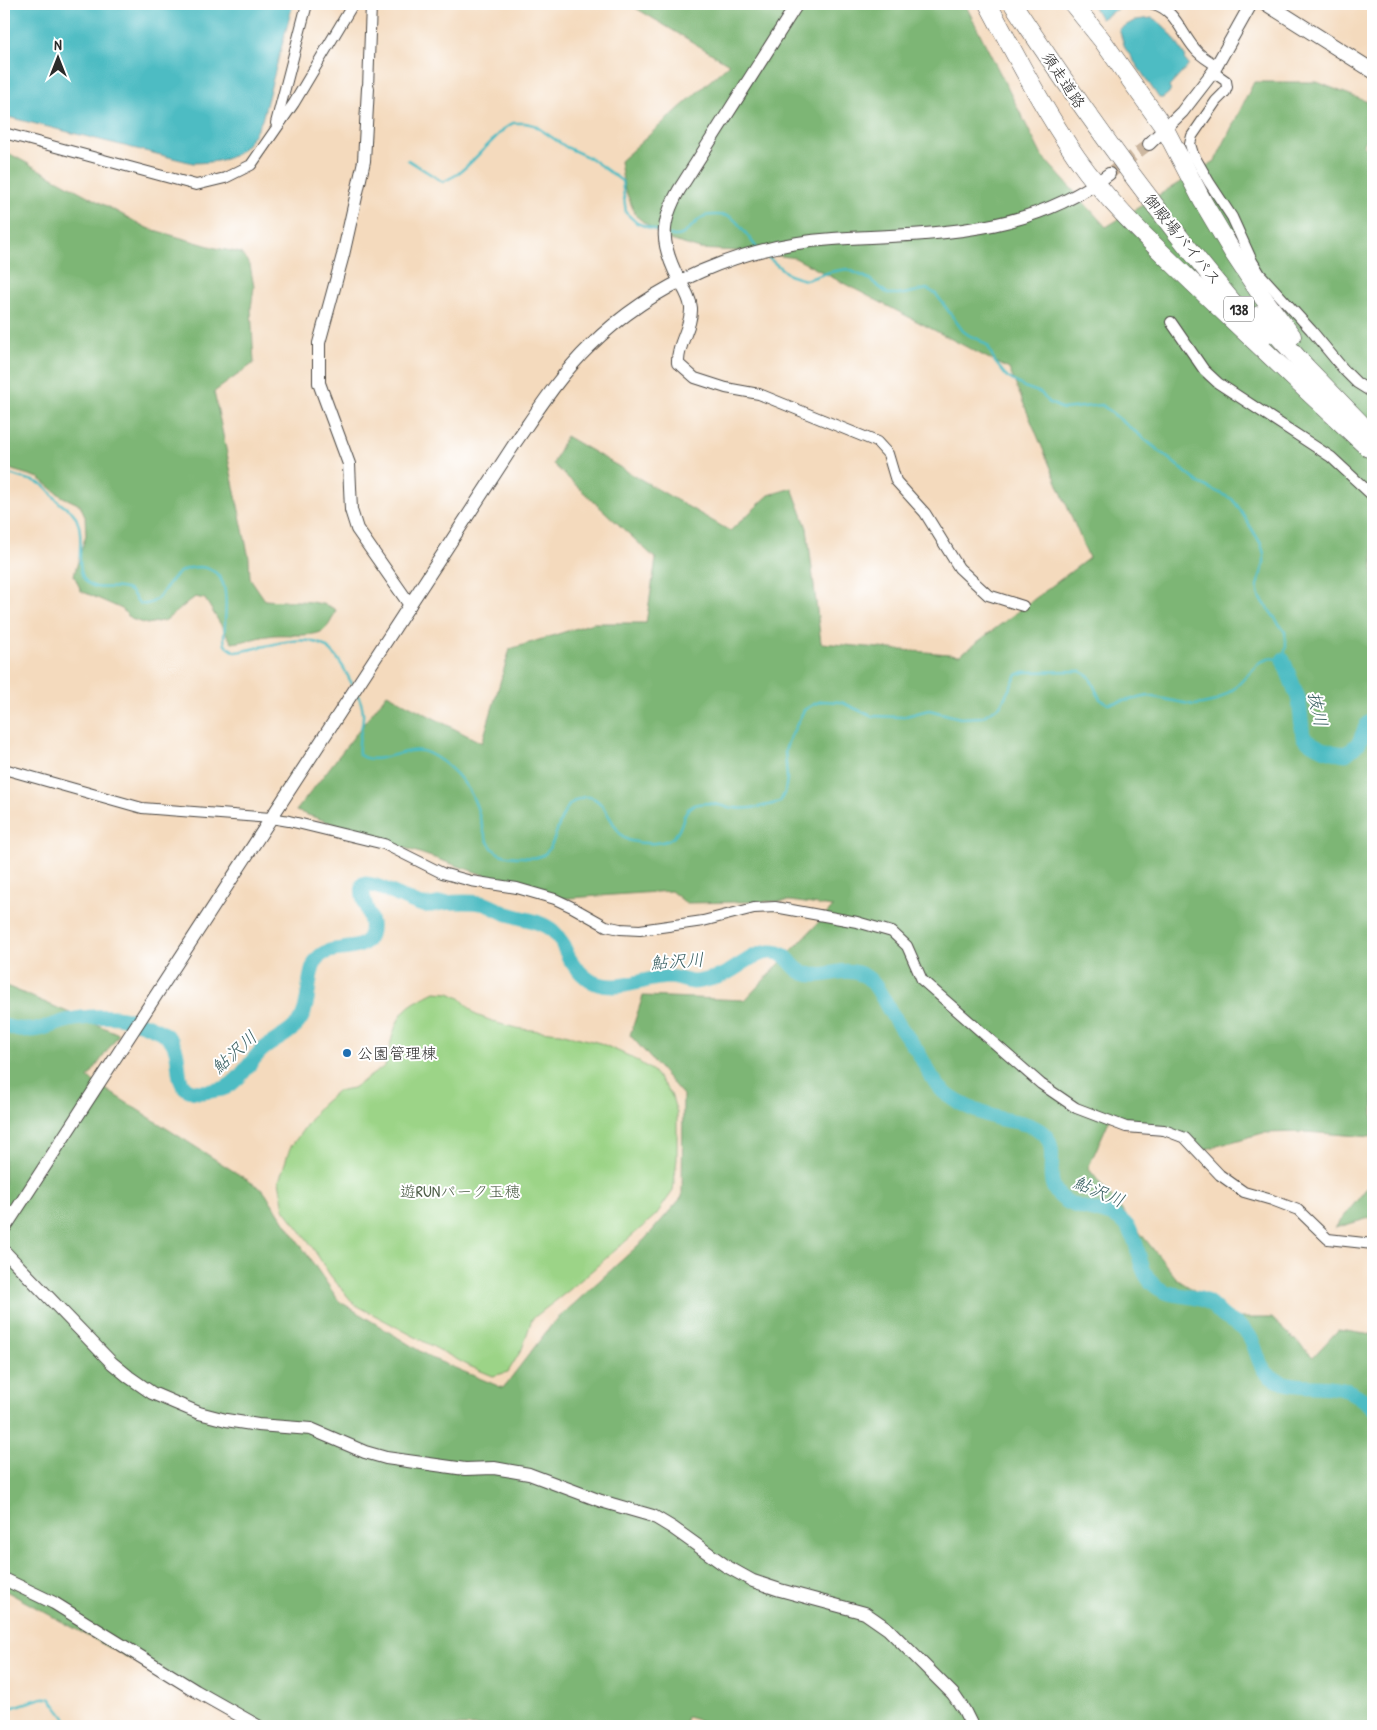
<svg xmlns="http://www.w3.org/2000/svg" width="1377" height="1730" font-family="'Patrick Hand','Klee One',sans-serif">
<rect width="100%" height="100%" fill="#fff"/>
<filter id="ink" filterUnits="userSpaceOnUse"><feTurbulence type="fractalNoise" baseFrequency=".02" numOctaves="2"/><feDisplacementMap in="SourceGraphic" scale="10" xChannelSelector="R" yChannelSelector="G"/><feConvolveMatrix kernelMatrix="1 2 1 2 8 2 1 2 1" color-interpolation-filters="sRGB"/></filter>
<filter id="wash" filterUnits="userSpaceOnUse"><feTurbulence type="fractalNoise" baseFrequency=".0096" numOctaves="4" result="noise"/><feDisplacementMap in="SourceGraphic" scale="20" xChannelSelector="R" yChannelSelector="G"/><feGaussianBlur stdDeviation="1.12" result="paint"/><feColorMatrix in="noise" values="0 0 0 0 0 0 0 0 0 0 0 0 0 0 0 0 0 1.4 0 .05"/><feComposite in="paint" operator="in"/></filter>
<g filter="url(#wash)">
<rect width="100%" height="100%" fill="#f4dabd"/>
<!-- green -->
<path fill="#9cd487" stroke="#648059" d="M435 992 449 993 460 998 476 1015 500 1024 521 1029 560 1033 600 1043 631 1057 653 1071 671 1094 677 1113V1159L673 1191 656 1215 567 1292 532 1319 522 1349 508 1372 493 1376 469 1366 354 1304 330 1275 309 1242 284 1209 279 1181 290 1148 320 1106 337 1091 353 1088 385 1066C390 1050 392 1028 402 1014 409 1003 424 998 435 992Z"/>
<!-- forest -->
<g fill="#7db674" stroke="#547050">
<polygon points="629,4 965,4 1042,156 1106,227 1215,161 1254,82 1317,82 1373,104 1373,127 1363,144 1373,158 1373,1137 1305,1132 1263,1133 1203,1150 1112,1114 1088,1168 1178,1280 1238,1318 1272,1318 1313,1357 1338,1330 1373,1335 1373,1726 719,1726 687,1717 684,1726 253,1726 4,1590 4,985 119,1034 88,1078 263,1190 339,1301 431,1358 503,1388 553,1323 645,1239 682,1197 683,1095 630,1035 643,996 745,1000 833,907 791,901 686,903 671,891 555,899 296,811 387,694 482,743 510,649 593,623 646,623 656,559 553,464 566,436 730,531 769,495 792,488 807,528 821,643 960,655 1089,558 1009,369 795,258 754,252 700,249 664,238 636,216 624,187 620,161 729,64"/>
<path d="M12 155 147 228 216 248 241 253 250 265 254 287 251 308 254 363 214 392 249 558 250 578 265 600C285 602 319 598 336 610 333 617 329 628 321 632 309 637 288 634 274 635 260 636 246 642 232 643L205 599 195 597 166 620 147 624 131 619 122 609 81 591 74 575 86 535 85 516 80 505 61 496 39 478 12 470 4 463V156Z"/>
<polygon points="1373,1180 1373,1217 1335,1228"/>
</g>
<!-- water -->
<g fill="#4ebcc3" stroke="#3c7477">
<path d="M4 4H293L262 120C244 155 233 162 193 163L4 116Z"/>
<polygon points="1092,4 1115,4 1117,9 1101,19"/>
<path d="M1152 18C1167 24 1177 44 1186 57L1184 59 1189 65 1169 87 1171 91 1163 98H1159L1125 48 1119 29 1136 20Z"/>
</g>
<g fill="none" stroke-linecap="round" stroke-linejoin="round">
<!-- stream -->
<g stroke="#4ebcc3" stroke-width="2.5">
<polyline points="408,160 443,182 456,175 467,166 504,129 513,123 525,123 534,125 566,147 590,158 622,181 626,213 637,223 660,232"/>
<path d="M670 235C686 241 692 221 705 216 709 215 713 215 717 215 722 215 728 215 732 218 739 222 751 241 757 248"/>
<path d="M4 471C16 479 31 478 43 485 50 489 54 499 61 504 64 507 70 509 73 513 75 515 77 520 78 523 86 540 69 581 96 587 107 589 120 585 130 591 136 596 137 606 146 604 161 602 165 585 175 576 182 569 190 567 199 567 236 569 224 615 224 639L225 645 235 652C265 649 306 628 331 651 341 660 346 673 352 684"/>
<path d="M357 693C371 721 356 729 359 755 380 768 408 743 428 753 449 763 468 783 476 805 482 820 483 846 500 854 507 857 516 857 523 857 528 858 536 858 541 856 561 847 554 803 584 797 607 793 612 837 631 841 644 844 669 846 677 833 684 824 682 810 694 805 709 800 721 807 735 808 749 810 766 806 780 802L785 792 787 778 785 751 788 742 804 710 814 704 822 701 841 702 871 716 902 717 929 710 960 718 982 717 1000 706 1017 675 1024 672 1080 671 1089 676 1100 699 1108 704 1149 696 1194 705 1202 704 1216 701 1235 688 1260 662 1271 658 1283 660 1286 646 1285 632 1259 596 1257 586 1264 564V554L1261 544 1239 508 1232 499 1199 483 1102 405 1063 409 1048 402 1041 393 1024 387 1007 377 995 362 988 346 978 339 970 336 963 331 936 294 927 289 904 294H888L869 279 847 269 830 272 806 280 798 278 789 275 765 255"/>
<polyline points="4,1710 42,1698 50,1698 66,1719 73,1726"/>
</g>
<!-- river -->
<g stroke="#4ebcc3" stroke-width="15">
<path d="M1283 660 1299 700 1303 737C1316 748 1329 753 1346 754L1359 743 1367 724 1373 719"/>
<path d="M4 1026C12 1028 21 1030 30 1030 44 1030 56 1023 70 1020 84 1017 109 1015 123 1018 136 1022 157 1027 168 1037 185 1053 172 1083 189 1090 196 1093 203 1092 211 1091 215 1090 221 1090 225 1088 242 1079 249 1062 262 1050 275 1039 294 1033 302 1017 311 1000 306 976 317 959 329 942 363 956 370 935 376 918 359 902 363 884 380 883 405 901 423 905 430 906 436 904 442 903 454 902 469 901 481 903 489 904 497 910 505 913 521 919 540 920 553 931 562 939 564 949 569 958 575 968 587 981 598 984 621 991 644 978 668 977 677 977 684 981 693 982 701 982 710 979 718 977 736 971 751 953 770 952 793 951 788 973 813 975 831 976 845 966 863 975 876 981 883 1000 890 1011 898 1026 910 1039 919 1054 925 1064 931 1078 939 1087 951 1102 982 1114 1001 1119 1016 1122 1031 1123 1043 1133 1061 1149 1043 1176 1057 1193 1073 1213 1104 1207 1122 1221 1141 1235 1135 1266 1152 1283 1168 1299 1188 1293 1206 1301 1214 1305 1218 1313 1226 1318 1231 1321 1237 1324 1242 1328 1258 1340 1255 1366 1271 1377 1293 1391 1323 1382 1346 1390 1357 1394 1365 1401 1373 1408"/>
</g>
</g>
</g>
<g filter="url(#ink)">
<g fill="none" stroke-linecap="round" stroke-linejoin="round">
<!-- tertiary-tunnel -->
<polyline stroke="#ccb7a0" stroke-width="12" stroke-dasharray="12 6" stroke-linecap="butt" points="1109,174 1149,144"/>
<defs>
<g id="minor">
<path d="M1153 4C1175 9 1181 33 1195 49 1201 57 1210 61 1217 66"/>
<polyline points="1213,72 1226,81 1227,87 1225,92 1216,101 1192,136 1190,144 1193,154 1209,182 1232,217 1252,261 1260,274 1311,330 1345,371 1357,383 1373,393"/>
<polyline points="368,88 371,4"/>
<polyline points="276,123 307,4"/>
<polyline points="4,133 196,185 225,178 251,165 294,103 353,4"/>
<polyline points="1171,322 1204,370 1218,383 1331,457 1373,496"/>
<polyline points="678,363 695,378 726,388 759,394 877,442 888,454 896,481 925,513 959,568 988,595 1023,606"/>
<polyline points="4,769 142,808 271,818 289,821 384,844 442,873 471,881 517,888 555,899 572,907 606,926 620,929 640,930 703,921 754,908 775,907 857,922 892,932 907,946 922,980 1041,1084 1076,1108 1126,1127 1164,1130 1185,1138 1220,1175 1244,1192 1272,1200 1298,1210 1328,1239 1373,1244"/>
</g>
<g id="tertiary">
<polyline points="368,88 364,161 343,255 319,343 319,383 349,464 351,510 357,529 410,605"/>
<polyline points="1149,144 1182,112 1213,72 1251,4"/>
<path d="M678 363C677 344 692 327 691 308 690 297 684 289 679 280 661 245 659 225 679 190L797 4"/>
<path d="M4 1229 515 443C538 410 560 375 589 347 653 283 743 245 833 239 931 233 1026 237 1109 174"/>
<polyline points="4,1251 112,1363 129,1377 152,1393 199,1413 226,1420 258,1425 311,1429 365,1452 386,1458 465,1469 494,1468 529,1474 601,1501 653,1516 673,1528 726,1566 753,1581 780,1590 865,1613 888,1629 953,1694 964,1710 972,1726"/>
<polyline points="4,1579 54,1603 196,1691 258,1726"/>
</g>
<polyline id="secondary" points="1267,4 1373,71"/>
<g id="motorway">
<path d="M988 4C1016 56 1043 109 1077 158 1109 204 1152 243 1192 282 1251 338 1309 393 1368 448"/>
<path d="M1013 4C1089 120 1171 233 1263 337"/>
<polyline points="1073,4 1102,40 1165,129 1203,202 1232,251 1261,295 1292,336"/>
<polyline points="1259,315 1307,368 1373,436"/>
</g>
</defs>
<!-- minor casing -->
<use href="#minor" stroke="#494541" stroke-width="12"/>
<!-- tertiary casing -->
<use href="#tertiary" stroke="#494541" stroke-width="14"/>
<!-- secondary casing -->
<use href="#secondary" stroke="#494541" stroke-width="16"/>
<!-- motorway casing -->
<use href="#motorway" stroke="#494541" stroke-width="19"/>
<!-- minor -->
<use href="#minor" stroke="#fff" stroke-width="10"/>
<!-- tertiary -->
<use href="#tertiary" stroke="#fff" stroke-width="12"/>
<!-- secondary -->
<use href="#secondary" stroke="#fff" stroke-width="14"/>
<!-- motorway -->
<use href="#motorway" stroke="#fff" stroke-width="18"/>
</g>
</g>
<!-- markers -->
<circle fill="#1f6fb2" stroke="#fff" stroke-width="2" cx="347" cy="1053" r="5"/>
<g text-anchor="middle" dominant-baseline="central" stroke-width="4" stroke-linejoin="round" paint-order="stroke">
<!-- shield labels -->
<rect fill="#fff" stroke="#6b6b6b" stroke-width="1" x="1224" y="296.5" width="30" height="25" rx="4"/>
<g font-size="15" font-weight="bold" fill="#2b2b2b">
<text x="1239" y="309">138</text>
</g>
<!-- street labels -->
<g font-size="16" fill="#2b2b2b" stroke="#fff">
<text transform="translate(1064 80) rotate(56)">須走道路</text>
<text transform="translate(1183 239) rotate(51)">御殿場バイパス</text>
</g>
<!-- poi labels -->
<g font-size="16" fill="#2b2b2b" stroke="#fff" text-anchor="start">
<text x="357" y="1053">公園管理棟</text>
</g>
<!-- park labels -->
<g font-size="16" fill="#4d5e47" stroke="#fff">
<text x="460" y="1191">遊RUNパーク玉穂</text>
</g>
<!-- water labels -->
<g font-size="18" font-style="italic" fill="#375e60" stroke="#fff">
<text transform="translate(1318 709) rotate(78)">抜川</text>
<text transform="translate(677 961) rotate(-4)">鮎沢川</text>
<text transform="translate(234 1052) rotate(-42)">鮎沢川</text>
<text transform="translate(1099 1191) rotate(23)">鮎沢川</text>
</g>
</g>
<!-- margin -->
<rect width="1377" height="1730" fill="none" stroke="#fff" stroke-width="20"/>
<!-- north arrow -->
<g transform="translate(58 58)" stroke="#ffffff" stroke-width="4" paint-order="stroke">
<path d="M0-4L9 19L0 12L-9 19Z" fill="#2b2b2b"/>
<text y="-8" font-size="14" font-weight="bold" text-anchor="middle" fill="#2b2b2b">N</text>
</g>
</svg>
